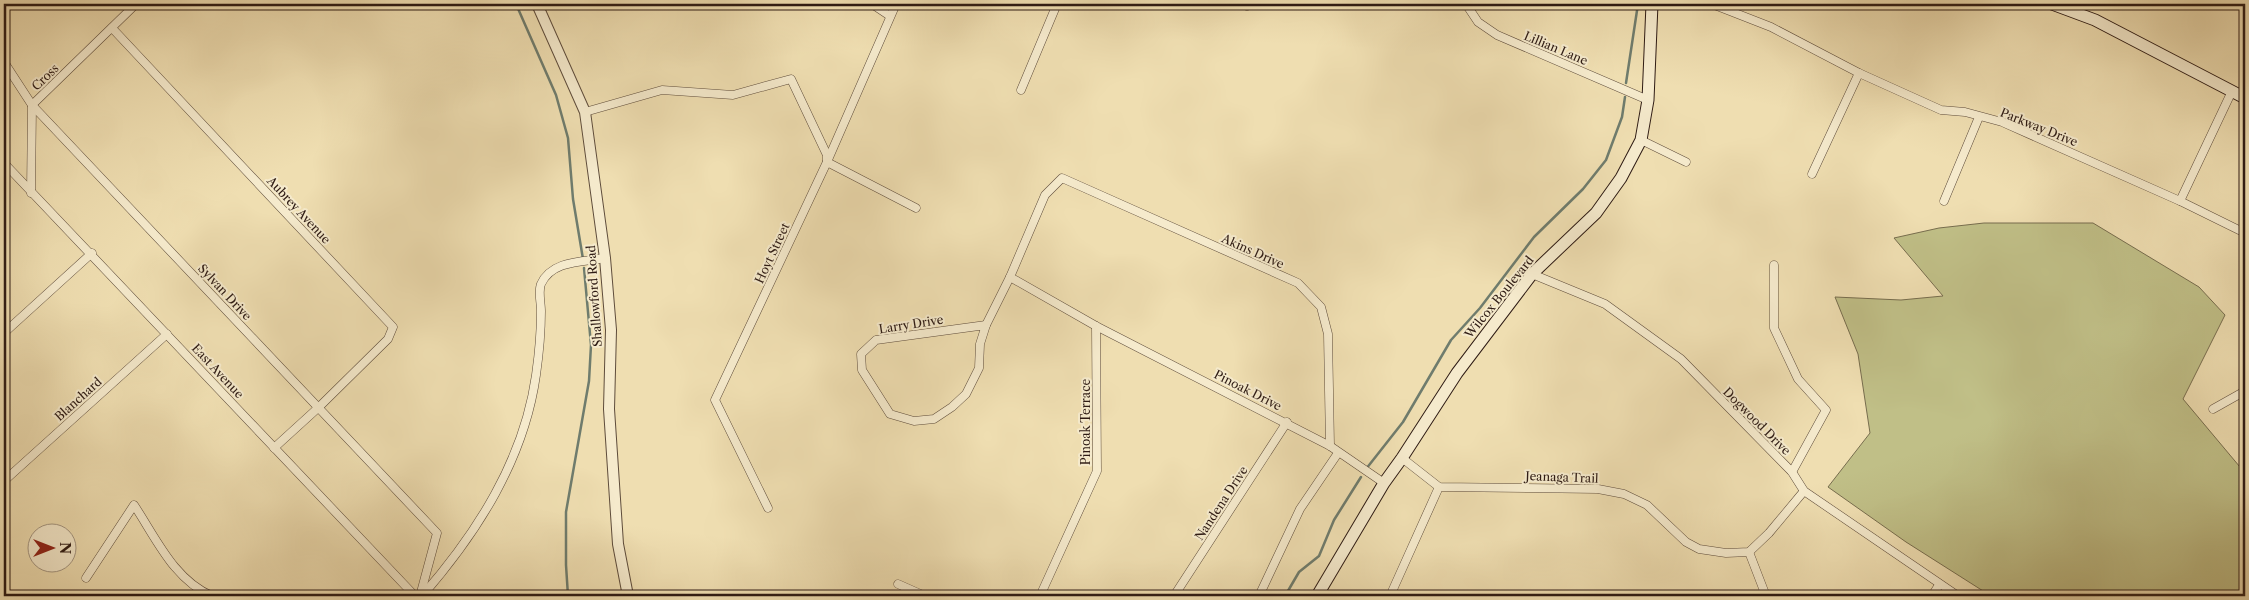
<svg xmlns="http://www.w3.org/2000/svg" width="2249" height="600" font-family="'Libre Caslon Text',serif">
<rect width="100%" height="100%" fill="#efdeb1"/>
<filter id="stains"><feTurbulence type="fractalNoise" baseFrequency=".004" numOctaves="4"/><feColorMatrix values="0 0 0 0 .2 0 0 0 0 .09 0 0 0 0 .02 0 0 0 .5 -.17"/></filter>
<radialGradient id="worn" r=".72"><stop offset=".6" stop-color="#630" stop-opacity="0"/><stop offset="1" stop-color="#630" stop-opacity=".3"/></radialGradient>
<!-- green -->
<polygon fill="#c0bf87" stroke="#776d4e" points="1984,223 2093,223 2199,287 2225,315 2183,399 2245,473 2245,596 1991,596 1906,542 1828,487 1870,433 1858,354 1835,297 1901,300 1943,296 1894,238 1939,228"/>
<g fill="none" stroke-linecap="round" stroke-linejoin="round">
<!-- stream -->
<g stroke="#6f7c6d" stroke-width="2.5">
<polyline points="516,4 556,95 568,138 573,199 583,259"/>
<polyline points="1626,83 1638,4"/>
<polyline points="1366,469 1403,422 1451,340 1480,308 1534,237 1583,189 1606,160 1622,117 1625,97"/>
<polyline points="568,596 566,565 566,512 589,381 591,345 584,268"/>
<polyline points="1285,596 1299,572 1319,556 1334,520 1361,477"/>
</g>
<defs>
<g id="minor">
<polyline points="872,4 890,16"/>
<polyline points="1247,4 1247,6"/>
<polyline points="1466,4 1478,22 1497,35 1648,100"/>
<polyline points="1712,4 1771,27 1859,73 1941,110 1965,112 2002,122 2180,201 2245,233"/>
<polyline points="112,28 393,327 388,339 319,407 274,448"/>
<polyline points="4,62 32,105 437,533 420,596"/>
<polyline points="1021,90 1057,4"/>
<polyline points="585,112 662,90 733,95 791,79 827,155 827,162 916,208"/>
<polyline points="1641,140 1686,162"/>
<polyline points="4,163 415,596"/>
<polyline points="1812,174 1859,73"/>
<polyline points="31,193 32,105 136,4"/>
<polyline points="1944,201 1979,117"/>
<polyline points="2180,201 2232,91"/>
<polyline points="1774,265 1774,328 1798,379 1826,410 1792,472"/>
<polyline points="1532,274 1605,304 1681,359 1792,472 1804,491 1958,596"/>
<polyline points="1010,277 1096,326 1330,446 1384,483"/>
<polyline points="986,325 1010,277 1045,195 1062,178 1298,283 1321,307 1328,334 1330,446"/>
<polygon points="986,325 980,344 979,368 966,394 952,407 934,419 914,421 890,414 862,370 861,354 876,340"/>
<polyline points="4,333 92,253"/>
<polyline points="2213,409 2245,391"/>
<polyline points="1402,458 1439,487 1598,489 1624,494 1647,505 1686,542 1699,549 1726,553 1749,552 1769,533 1804,491"/>
<polyline points="4,481 167,334"/>
<polyline points="768,508 715,400 827,162 896,4"/>
<polyline points="1749,552 1766,596"/>
<path d="M86 578 134 505C156 538 174 580 212 596"/>
<polyline points="898,584 925,596"/>
<path d="M422 596C477 533 524 460 536 375 539 354 541 332 541 311 541 303 538 291 541 284 552 260 583 262 605 258"/>
<polyline points="1040,596 1097,471 1096,326"/>
<polyline points="1174,596 1287,422"/>
<polyline points="1259,596 1300,509 1338,453"/>
<polyline points="1390,596 1439,487"/>
<polyline points="1932,596 1939,585"/>
</g>
<polyline id="tertiary" points="537,4 585,112 605,258 611,330 609,409 618,544 628,596"/>
<g id="secondary">
<polyline points="2052,4 2095,20 2245,98"/>
<polyline points="1317,596 1384,483 1402,458 1457,373 1532,274 1596,213 1621,178 1641,140 1648,100 1652,4"/>
</g>
</defs>
<!-- minor casing -->
<use href="#minor" stroke="#5e4c3b" stroke-width="9"/>
<!-- tertiary casing -->
<use href="#tertiary" stroke="#5e4c3b" stroke-width="12"/>
<!-- secondary casing -->
<use href="#secondary" stroke="#2e1b14" stroke-width="13"/>
<!-- minor -->
<use href="#minor" stroke="#f5eacc" stroke-width="8"/>
<!-- tertiary -->
<use href="#tertiary" stroke="#f5eacc" stroke-width="10"/>
<!-- secondary -->
<use href="#secondary" stroke="#f5eacc" stroke-width="11"/>
</g>
<g text-anchor="middle" dominant-baseline="central" stroke-width="4" stroke-linejoin="round" paint-order="stroke">
<!-- street labels -->
<g font-size="12" fill="#2e1b14" stroke="#f5eacc">
<text transform="translate(1556 48) rotate(23)">Lillian Lane</text>
<text transform="translate(45 77) rotate(-44)">Cross</text>
<text transform="translate(2039 127) rotate(22)">Parkway Drive</text>
<text transform="translate(299 210) rotate(47)">Aubrey Avenue</text>
<text transform="translate(1253 251) rotate(24)">Akins Drive</text>
<text transform="translate(772 253) rotate(-65)">Hoyt Street</text>
<text transform="translate(225 292) rotate(47)">Sylvan Drive</text>
<text transform="translate(594 296) rotate(-94)">Shallowford Road</text>
<text transform="translate(1499 297) rotate(-51)">Wilcox Boulevard</text>
<text transform="translate(911 324) rotate(-9)">Larry Drive</text>
<text transform="translate(218 371) rotate(47)">East Avenue</text>
<text transform="translate(1248 390) rotate(27)">Pinoak Drive</text>
<text transform="translate(78 399) rotate(-42)">Blanchard</text>
<text transform="translate(1757 421) rotate(45)">Dogwood Drive</text>
<text transform="translate(1085 422) rotate(-90)">Pinoak Terrace</text>
<text transform="translate(1562 477) rotate(2)">Jeanaga Trail</text>
<text transform="translate(1221 503) rotate(-57)">Nandena Drive</text>
</g>
</g>
<!-- margin -->
<rect width="2249" height="600" fill="none" stroke="#efdeb1" stroke-width="20"/>
<rect x="5" y="5" width="2239" height="590" fill="none" stroke="#2e1b14" stroke-width="2.5"/>
<rect x="10" y="10" width="2229" height="580" fill="none" stroke="#2e1b14"/>
<!-- north arrow -->
<g transform="translate(52 548) rotate(90)"><circle r="24" fill="#f5eacc" stroke="#a59782"/>
<path d="M0-4L9 19L0 12L-9 19Z" fill="#8f2418"/>
<text y="-8" font-size="14" font-weight="bold" text-anchor="middle" fill="#2e1b14">N</text>
</g>
<rect width="100%" height="100%" filter="url(#stains)"/>
<rect width="100%" height="100%" fill="url(#worn)"/>
</svg>
